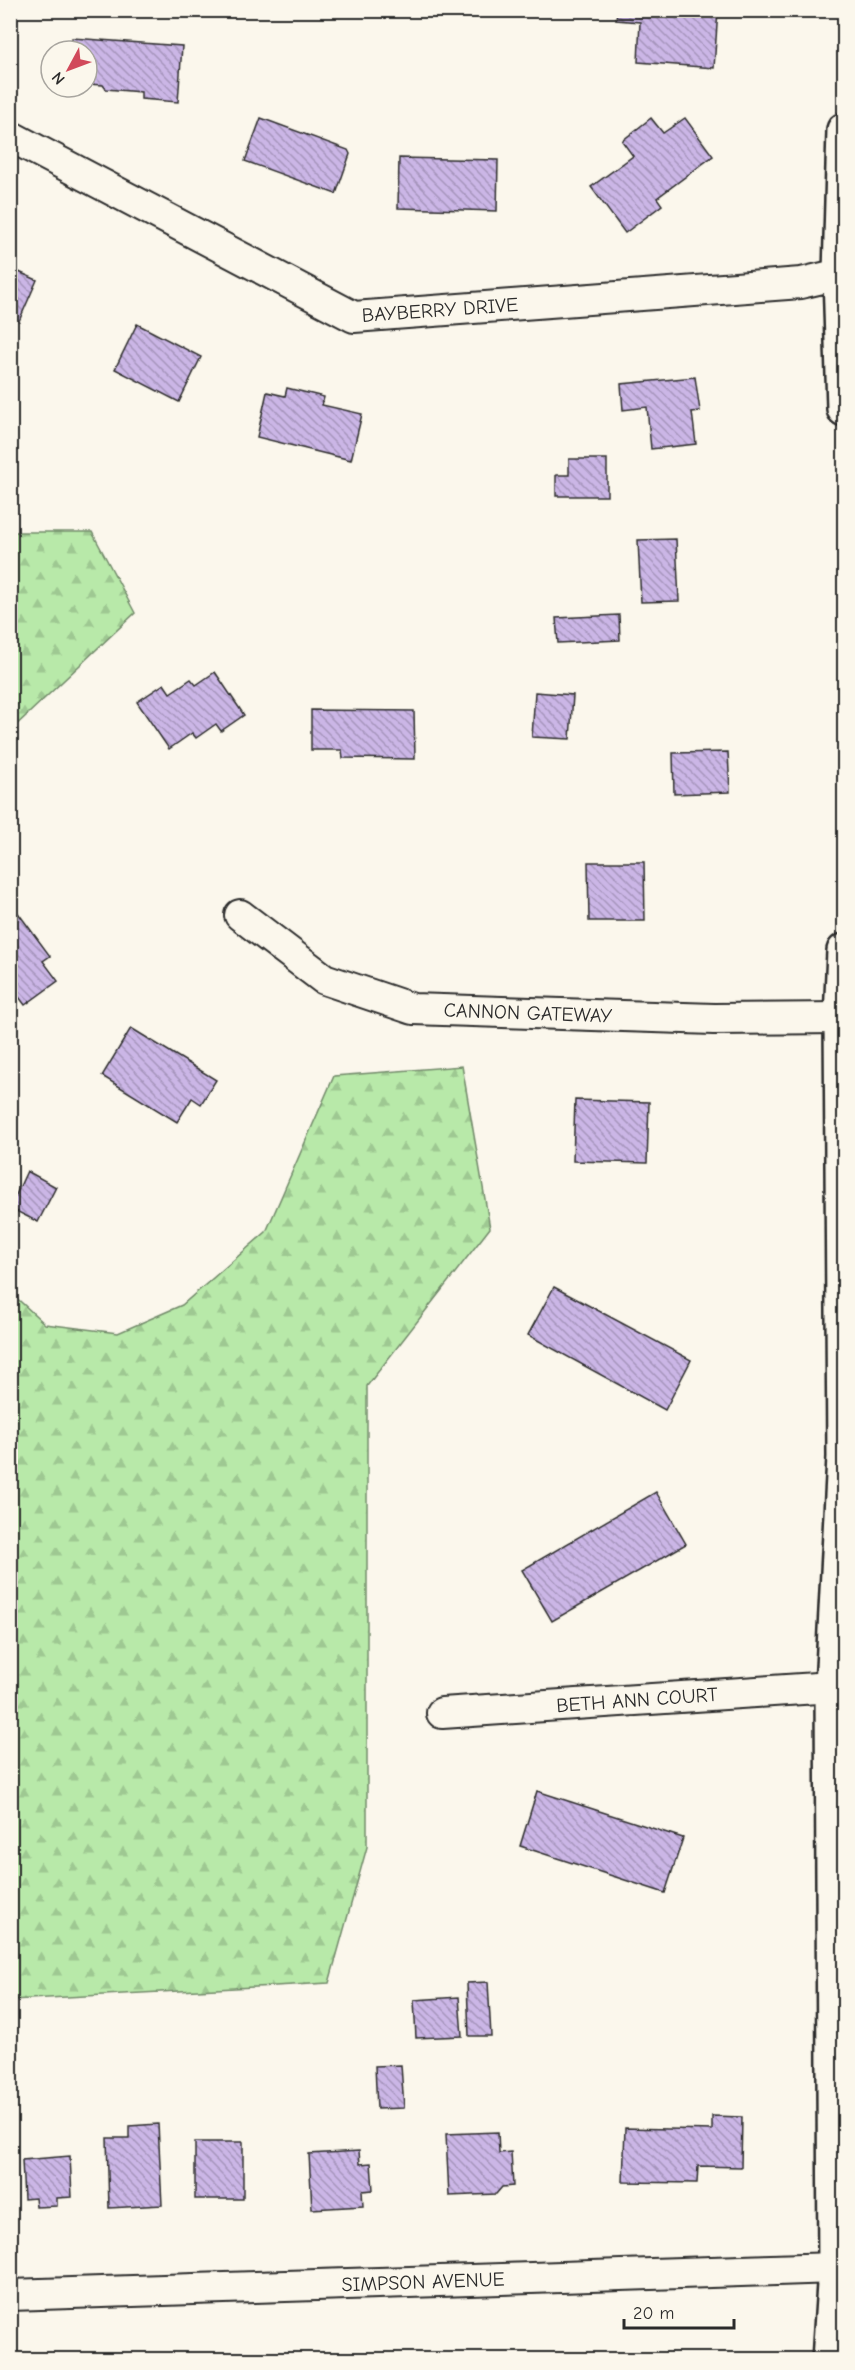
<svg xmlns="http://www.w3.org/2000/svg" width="855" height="2370" font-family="'Comic Neue',sans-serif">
<defs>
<pattern id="forest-firs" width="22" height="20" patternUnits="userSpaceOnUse" patternTransform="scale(1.5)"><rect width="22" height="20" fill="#b8e9a9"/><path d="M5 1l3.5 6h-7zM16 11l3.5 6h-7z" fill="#9ec892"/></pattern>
<pattern id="building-back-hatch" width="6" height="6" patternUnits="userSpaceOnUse" patternTransform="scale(1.5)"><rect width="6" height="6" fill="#cbb6e6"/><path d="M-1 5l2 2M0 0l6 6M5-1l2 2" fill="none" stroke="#a594bb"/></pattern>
</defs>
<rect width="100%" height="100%" fill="#fbf7ec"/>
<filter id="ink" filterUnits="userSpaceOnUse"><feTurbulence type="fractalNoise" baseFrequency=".0167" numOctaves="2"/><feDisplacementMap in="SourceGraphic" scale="12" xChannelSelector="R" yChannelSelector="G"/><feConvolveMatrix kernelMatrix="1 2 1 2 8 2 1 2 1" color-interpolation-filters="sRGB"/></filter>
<g filter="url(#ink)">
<!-- forest -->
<g fill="url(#forest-firs)" stroke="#728a6a" stroke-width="1.5">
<polygon points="11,532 92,532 135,613 11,730"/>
<polygon points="462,1066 490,1228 367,1386 367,1847 329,1983 11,2000 11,1293 45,1324 118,1333 182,1305 266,1232 334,1076"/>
</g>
<!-- building -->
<g fill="url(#building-back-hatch)" stroke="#2b2b2b" stroke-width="1.5">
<polygon points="617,10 718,10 714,68 638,62 640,22 616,20"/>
<polygon points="72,38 182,46 178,102 141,99 141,92 106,89 103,85 87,84 87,51 71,51"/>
<polygon points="261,118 348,150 350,154 336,194 245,161"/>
<polygon points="651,118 663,133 685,118 713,156 657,198 662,205 625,233 591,187 633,156 622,141"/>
<polygon points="399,158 498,160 497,211 398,208"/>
<polygon points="10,268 37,280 19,321 10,317"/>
<polygon points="137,324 201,357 179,402 115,369"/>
<polygon points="695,377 700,411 692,412 696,444 651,449 647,407 623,410 621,384"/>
<polygon points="287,388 324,397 322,405 362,414 351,460 257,437 267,392 285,396"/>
<polygon points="569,459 607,459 607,496 556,496 556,475 569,475"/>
<polygon points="676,539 679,601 641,602 638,540"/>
<polygon points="619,615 620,640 558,643 556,618"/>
<polygon points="215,672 244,715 221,731 216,724 196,738 192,733 169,749 137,702 164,684 170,693 191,679 196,685"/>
<polygon points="535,692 573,695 570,739 532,737"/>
<polygon points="311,710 414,711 415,759 343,758 342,750 311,750"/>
<polygon points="728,752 730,792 674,794 673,753"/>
<polygon points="588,862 644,862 645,921 589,921"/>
<polygon points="10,902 50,956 43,961 58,981 25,1005 10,985"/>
<polygon points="131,1028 216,1080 201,1104 192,1098 177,1122 102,1076"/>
<polygon points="575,1100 649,1102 647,1163 573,1161"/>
<polygon points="27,1171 56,1187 38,1222 10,1208"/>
<polygon points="554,1287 691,1360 665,1410 528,1335"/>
<polygon points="656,1492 686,1544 552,1621 522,1570"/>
<polygon points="537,1791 683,1838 665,1893 520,1846"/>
<polygon points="488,1982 491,2036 469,2036 467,1983"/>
<polygon points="459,1997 462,2036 416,2038 414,2000"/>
<polygon points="401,2065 404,2108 377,2109 375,2066"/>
<polygon points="712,2116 742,2117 741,2167 698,2166 697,2183 623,2182 625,2128 712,2130"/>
<polygon points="158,2124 162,2205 109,2208 107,2138 129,2138 129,2126"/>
<polygon points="498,2132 499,2153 511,2152 513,2186 502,2187 496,2194 449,2196 446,2134"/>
<rect x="195" y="2142" width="48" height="57"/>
<polygon points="359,2151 360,2164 371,2163 373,2190 362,2191 363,2206 312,2209 309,2154"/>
<polygon points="70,2156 72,2197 57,2198 57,2206 36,2207 35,2198 24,2199 22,2160"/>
<polygon points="664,2356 710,2359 710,2360 664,2360"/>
</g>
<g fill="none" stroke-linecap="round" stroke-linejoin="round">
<defs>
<g id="street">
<polyline points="10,136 354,317 801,283 840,274"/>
<polyline points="240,915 324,979 413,1009 714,1019 841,1018"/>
<polyline points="442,1713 832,1687"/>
<polyline points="10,2295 835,2268"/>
</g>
<g id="secondary">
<polyline points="844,130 840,274 844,409"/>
<polyline points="829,2360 835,2268 832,1687 844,1457 841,1018 844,951"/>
</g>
</defs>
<!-- street casing -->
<use href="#street" stroke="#2b2b2b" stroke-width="34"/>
<!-- secondary casing -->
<use href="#secondary" stroke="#2b2b2b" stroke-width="38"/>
<!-- street -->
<use href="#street" stroke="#fbf7ec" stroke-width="30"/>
<!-- secondary -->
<use href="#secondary" stroke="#fbf7ec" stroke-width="33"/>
</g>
</g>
<g text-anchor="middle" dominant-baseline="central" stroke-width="4.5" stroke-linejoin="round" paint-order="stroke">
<!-- street labels -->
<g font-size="20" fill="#2b2b2b" stroke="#fbf7ec">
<text transform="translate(440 310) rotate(-4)">BAYBERRY DRIVE</text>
<text transform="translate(528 1013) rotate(2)">CANNON GATEWAY</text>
<text transform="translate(637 1700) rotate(-4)">BETH ANN COURT</text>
<text transform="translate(423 2282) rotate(-2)">SIMPSON AVENUE</text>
</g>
</g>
<!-- margin -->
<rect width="855" height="2370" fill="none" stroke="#fbf7ec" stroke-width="36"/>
<rect x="18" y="18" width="819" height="2334" fill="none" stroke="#2b2b2b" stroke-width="2" filter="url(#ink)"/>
<!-- north arrow -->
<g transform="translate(69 69) rotate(229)"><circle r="28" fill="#fbf7ec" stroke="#a8a59f" stroke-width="1.5"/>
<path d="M0-4.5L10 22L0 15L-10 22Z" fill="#d1495b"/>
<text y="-9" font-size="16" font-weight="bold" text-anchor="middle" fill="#2b2b2b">N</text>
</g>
<!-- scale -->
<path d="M624 2319v9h110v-9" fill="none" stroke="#2b2b2b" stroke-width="3"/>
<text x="633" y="2319" font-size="18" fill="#2b2b2b" stroke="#fbf7ec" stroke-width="4.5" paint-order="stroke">20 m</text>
</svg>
